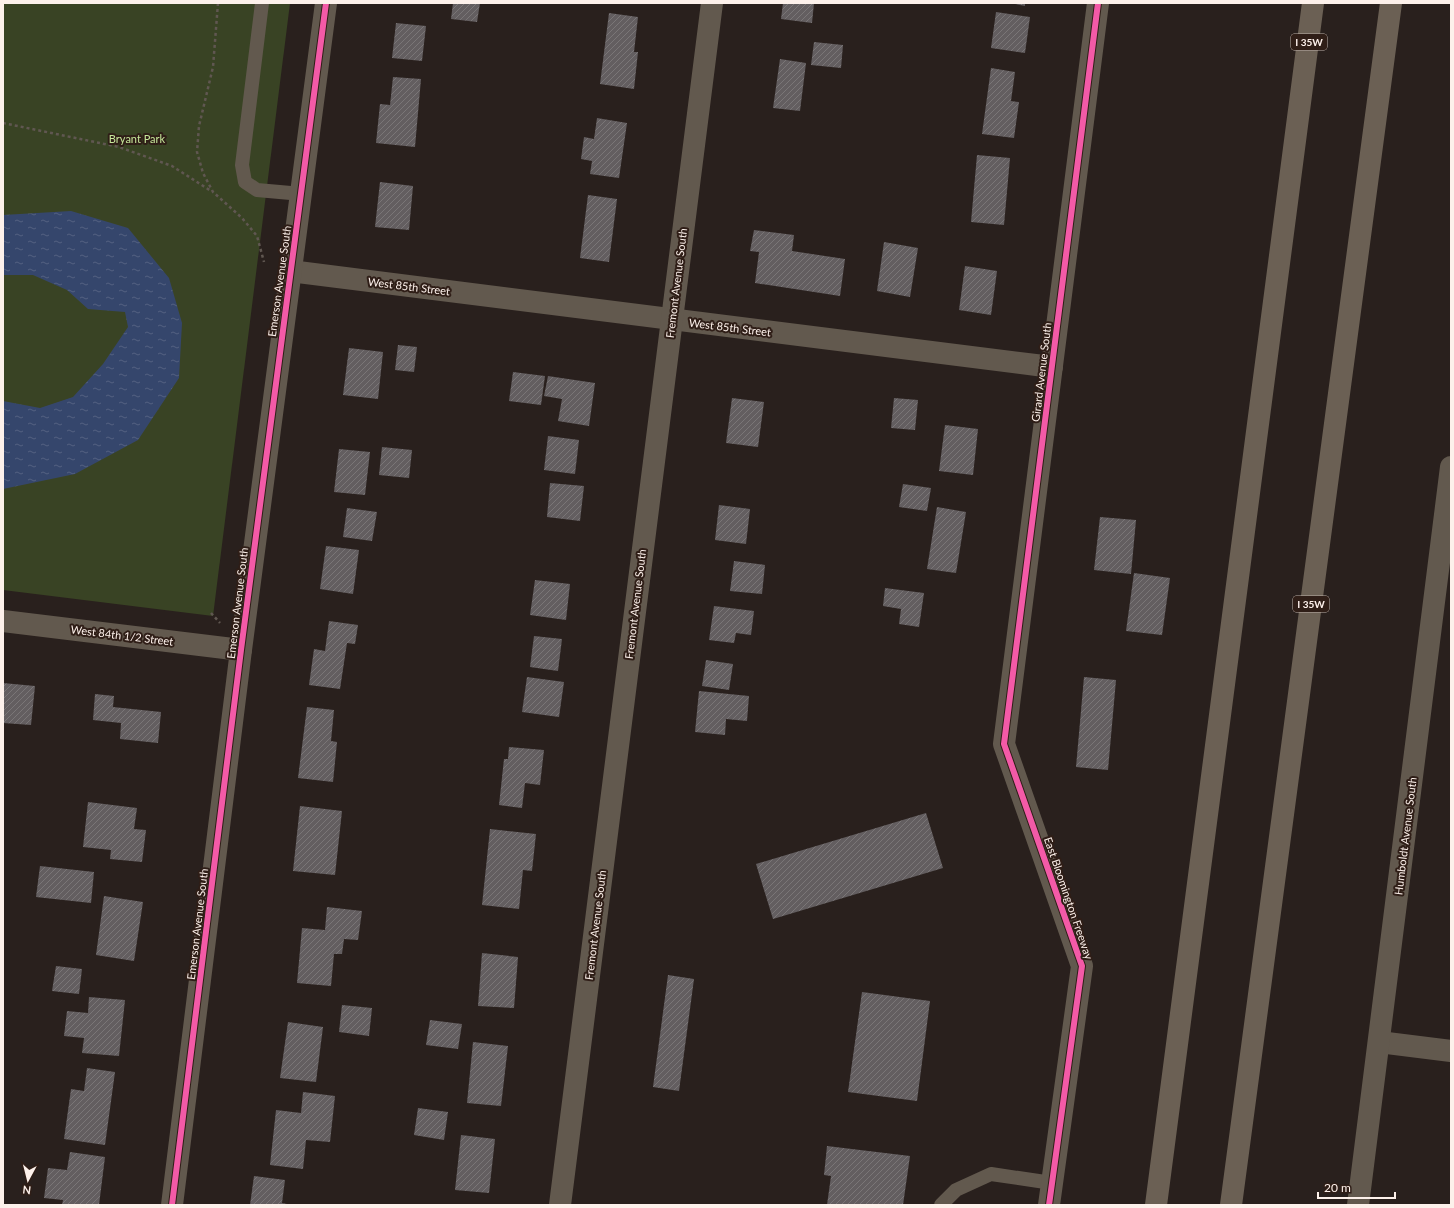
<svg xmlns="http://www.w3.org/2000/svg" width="1454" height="1208" font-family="Lato,sans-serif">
<defs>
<pattern id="water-ripples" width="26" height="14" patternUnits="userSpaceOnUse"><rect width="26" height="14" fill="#35466c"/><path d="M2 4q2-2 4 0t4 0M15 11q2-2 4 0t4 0" fill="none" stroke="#536181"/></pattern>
<pattern id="building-hatch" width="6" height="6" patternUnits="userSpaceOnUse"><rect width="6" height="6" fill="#635e60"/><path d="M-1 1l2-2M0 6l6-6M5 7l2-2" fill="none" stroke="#7a7677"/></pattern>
</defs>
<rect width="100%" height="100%" fill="#29201d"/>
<!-- park -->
<polygon fill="#394324" points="3,3 290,3 213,616 3,590"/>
<!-- water -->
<polygon fill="url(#water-ripples)" points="71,211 128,228 169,278 182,323 179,378 138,440 75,474 3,489 3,401 40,408 73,397 103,364 128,327 125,312 88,309 67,290 33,275 3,275 3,215"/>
<!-- building -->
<g fill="url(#building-hatch)">
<polygon points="453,3 480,3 477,22 451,19"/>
<polygon points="783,3 814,3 812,23 781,19"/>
<polygon points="1010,3 1025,3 1025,6"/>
<polygon points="996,12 1030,17 1025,53 991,48"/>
<polygon points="609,13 638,17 634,52 638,52 634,89 600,84"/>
<polygon points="396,23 426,26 422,61 392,58"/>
<polygon points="814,42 843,45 841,68 811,65"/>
<polygon points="780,59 806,63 800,111 773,108"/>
<polygon points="991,68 1015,72 1011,101 1019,102 1014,138 982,134"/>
<polygon points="393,77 421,79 415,147 376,143 380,104 390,105"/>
<polygon points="597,118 627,123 619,178 590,174 592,161 581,159 584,137 594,139"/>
<polygon points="977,155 1010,158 1004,225 971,222"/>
<polygon points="380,182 413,186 409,230 375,227"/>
<polygon points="588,195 617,199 609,262 580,258"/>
<polygon points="754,230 794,235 792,251 845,259 840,296 755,283 759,252 750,251"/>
<polygon points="884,242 918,248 910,297 877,291"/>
<polygon points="965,266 997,271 991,315 959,310"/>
<polygon points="398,345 417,347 414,372 395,370"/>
<polygon points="349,348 383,352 378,399 343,395"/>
<polygon points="513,372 545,376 541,405 509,401"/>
<polygon points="548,376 595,383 589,426 558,421 562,399 544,396"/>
<polygon points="732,398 764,402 758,447 726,443"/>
<polygon points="894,398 918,400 915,430 891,428"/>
<polygon points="945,425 978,429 973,475 939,471"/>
<polygon points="548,436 579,440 575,474 544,470"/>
<polygon points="382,447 412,450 409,478 379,475"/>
<polygon points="339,449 370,452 365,495 334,492"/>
<polygon points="550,483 584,486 580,521 547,517"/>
<polygon points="903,484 931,488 927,511 899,507"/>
<polygon points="719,505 750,509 746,544 715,540"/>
<polygon points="937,507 966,512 956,573 927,569"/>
<polygon points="347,508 377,512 372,541 343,537"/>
<polygon points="1100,517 1136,520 1131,574 1094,570"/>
<polygon points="326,546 359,550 353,594 320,589"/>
<polygon points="734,561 765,565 762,594 730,591"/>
<polygon points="1134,573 1170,578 1162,635 1126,631"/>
<polygon points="535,580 570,584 566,620 530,615"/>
<polygon points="885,588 924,593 919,627 899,624 901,609 883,606"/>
<polygon points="714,606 754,611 751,635 736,633 734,643 709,640"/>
<polygon points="329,621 358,625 355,644 347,643 340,689 309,685 314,649 325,651"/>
<polygon points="534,636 562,639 558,671 530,667"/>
<polygon points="706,660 733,664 729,690 702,686"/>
<polygon points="527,677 564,682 559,717 522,712"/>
<polygon points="1084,677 1116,680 1108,770 1076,767"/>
<polygon points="3,683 35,686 31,725 3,723"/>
<polygon points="699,691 749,696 747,721 726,719 725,735 695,732"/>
<polygon points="95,694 114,696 113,707 161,712 158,743 120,739 121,723 93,720"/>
<polygon points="307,707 334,710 331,741 337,742 333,782 298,778"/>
<polygon points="509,747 544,750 540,785 525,783 522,808 499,805 504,759 508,759"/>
<polygon points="88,802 137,808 134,829 146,830 142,862 110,859 111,850 83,847"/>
<polygon points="300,806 342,811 335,875 293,871"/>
<polygon points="926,813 943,868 773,919 756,864"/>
<polygon points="490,829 536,834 532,871 523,870 519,909 482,905"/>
<polygon points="40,866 94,872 91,903 36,897"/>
<polygon points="104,896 143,902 134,961 96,955"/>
<polygon points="327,907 362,911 358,940 344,939 342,954 334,954 331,986 297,983 302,928 325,930"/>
<polygon points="482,953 518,957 514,1008 478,1006"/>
<polygon points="56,966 82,969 79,994 52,991"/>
<polygon points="668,975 694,979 679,1091 653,1087"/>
<polygon points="862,992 930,1001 917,1101 848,1092"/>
<polygon points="89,997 125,1000 119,1056 82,1053 84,1038 64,1036 67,1011 88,1013"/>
<polygon points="342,1005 372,1008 369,1036 339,1032"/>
<polygon points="430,1020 462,1024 458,1049 426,1045"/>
<polygon points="288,1022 323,1027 316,1082 280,1078"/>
<polygon points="473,1042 508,1046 501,1106 467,1103"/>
<polygon points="87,1068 115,1072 105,1145 64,1139 71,1089 84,1091"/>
<polygon points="303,1092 335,1096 330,1142 306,1140 303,1169 270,1165 276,1110 301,1113"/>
<polygon points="418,1108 448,1112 444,1140 414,1135"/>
<polygon points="461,1135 495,1139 489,1193 455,1190"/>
<polygon points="827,1146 910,1156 903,1205 827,1205 831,1176 824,1175"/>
<polygon points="70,1152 105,1157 99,1205 62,1205 63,1200 44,1198 48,1168 67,1170"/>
<polygon points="254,1176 285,1180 282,1203 292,1205 250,1205"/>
</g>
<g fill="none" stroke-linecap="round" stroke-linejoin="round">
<!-- path -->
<g stroke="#605751" stroke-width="2.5" stroke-dasharray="3 3" stroke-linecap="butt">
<polyline points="218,3 213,67 199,126 197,152 203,173 213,192 242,218 257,236 264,262"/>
<polyline points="3,123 119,147 172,166 211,191"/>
<polyline points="211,613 220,623"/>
</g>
<!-- service -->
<g stroke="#62594e" stroke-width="14">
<polyline points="262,3 242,165 245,182 257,190 302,194"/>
<polyline points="941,1205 956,1190 991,1174 1052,1183"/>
</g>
<!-- minor -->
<g stroke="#62594e" stroke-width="22">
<polyline points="290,271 1052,367"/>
<polyline points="3,621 241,650"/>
<polyline points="1379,1042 1451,1051"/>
<polyline points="172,1205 241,650 326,3"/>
<polyline points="560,1205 712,3"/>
<polyline points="1049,1205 1082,966 1004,744 1098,3"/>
<polyline points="1358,1205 1451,467"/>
</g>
<!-- motorway -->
<g stroke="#6b6054" stroke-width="22">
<polyline points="1156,1205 1313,3"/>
<polyline points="1231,1205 1391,3"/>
</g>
<defs>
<g id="cycleway">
<polyline points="172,1205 241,650 326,3"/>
<polyline points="1049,1205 1082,966 1004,744 1098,3"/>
</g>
</defs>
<!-- cycleway casing -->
<use href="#cycleway" stroke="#2f1e17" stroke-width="8"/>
<!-- cycleway -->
<use href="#cycleway" stroke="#f35aa7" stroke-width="6"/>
</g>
<g text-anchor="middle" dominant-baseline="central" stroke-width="4" stroke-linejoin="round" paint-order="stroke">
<!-- shield labels -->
<g fill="#2f1e17" stroke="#bfb2ab" stroke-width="1">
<rect x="1291" y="34" width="36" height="16" rx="3"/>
<rect x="1293" y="596" width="36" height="16" rx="3"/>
</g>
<g font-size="10" font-weight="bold" fill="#fdf1eb">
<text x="1309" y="42">I 35W</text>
<text x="1311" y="604">I 35W</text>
</g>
<!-- park labels -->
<g font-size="11" fill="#c6e69a" stroke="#2f1e17">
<text x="137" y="138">Bryant Park</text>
</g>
<!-- street labels -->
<g font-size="11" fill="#fdf1eb" stroke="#2f1e17">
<text transform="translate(279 281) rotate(-82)">Emerson Avenue South</text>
<text transform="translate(676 283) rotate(-83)">Fremont Avenue South</text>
<text transform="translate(409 286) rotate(7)">West 85th Street</text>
<text transform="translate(730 327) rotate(7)">West 85th Street</text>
<text transform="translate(1041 372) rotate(-83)">Girard Avenue South</text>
<text transform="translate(237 603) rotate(-83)">Emerson Avenue South</text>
<text transform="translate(635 604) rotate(-83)">Fremont Avenue South</text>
<text transform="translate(122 635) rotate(7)">West 84th 1/2 Street</text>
<text transform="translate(1405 836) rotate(-83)">Humboldt Avenue South</text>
<text transform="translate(1069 898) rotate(71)">East Bloomington Freeway</text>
<text transform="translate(197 924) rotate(-83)">Emerson Avenue South</text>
<text transform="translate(595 925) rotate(-83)">Fremont Avenue South</text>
</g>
</g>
<!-- border -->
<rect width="1454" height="1208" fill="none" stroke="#fdf1eb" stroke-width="8"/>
<!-- north arrow -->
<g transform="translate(28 1180) rotate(187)" stroke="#2f1e17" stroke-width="3" paint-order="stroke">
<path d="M0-3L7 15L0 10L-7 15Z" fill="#fdf1eb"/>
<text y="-6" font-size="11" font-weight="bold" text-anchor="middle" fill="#fdf1eb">N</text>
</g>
<!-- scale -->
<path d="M1318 1192v6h77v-6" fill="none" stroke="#fdf1eb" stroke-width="2"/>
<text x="1324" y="1192" font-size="12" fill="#fdf1eb" stroke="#2f1e17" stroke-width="3" paint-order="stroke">20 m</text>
</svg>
